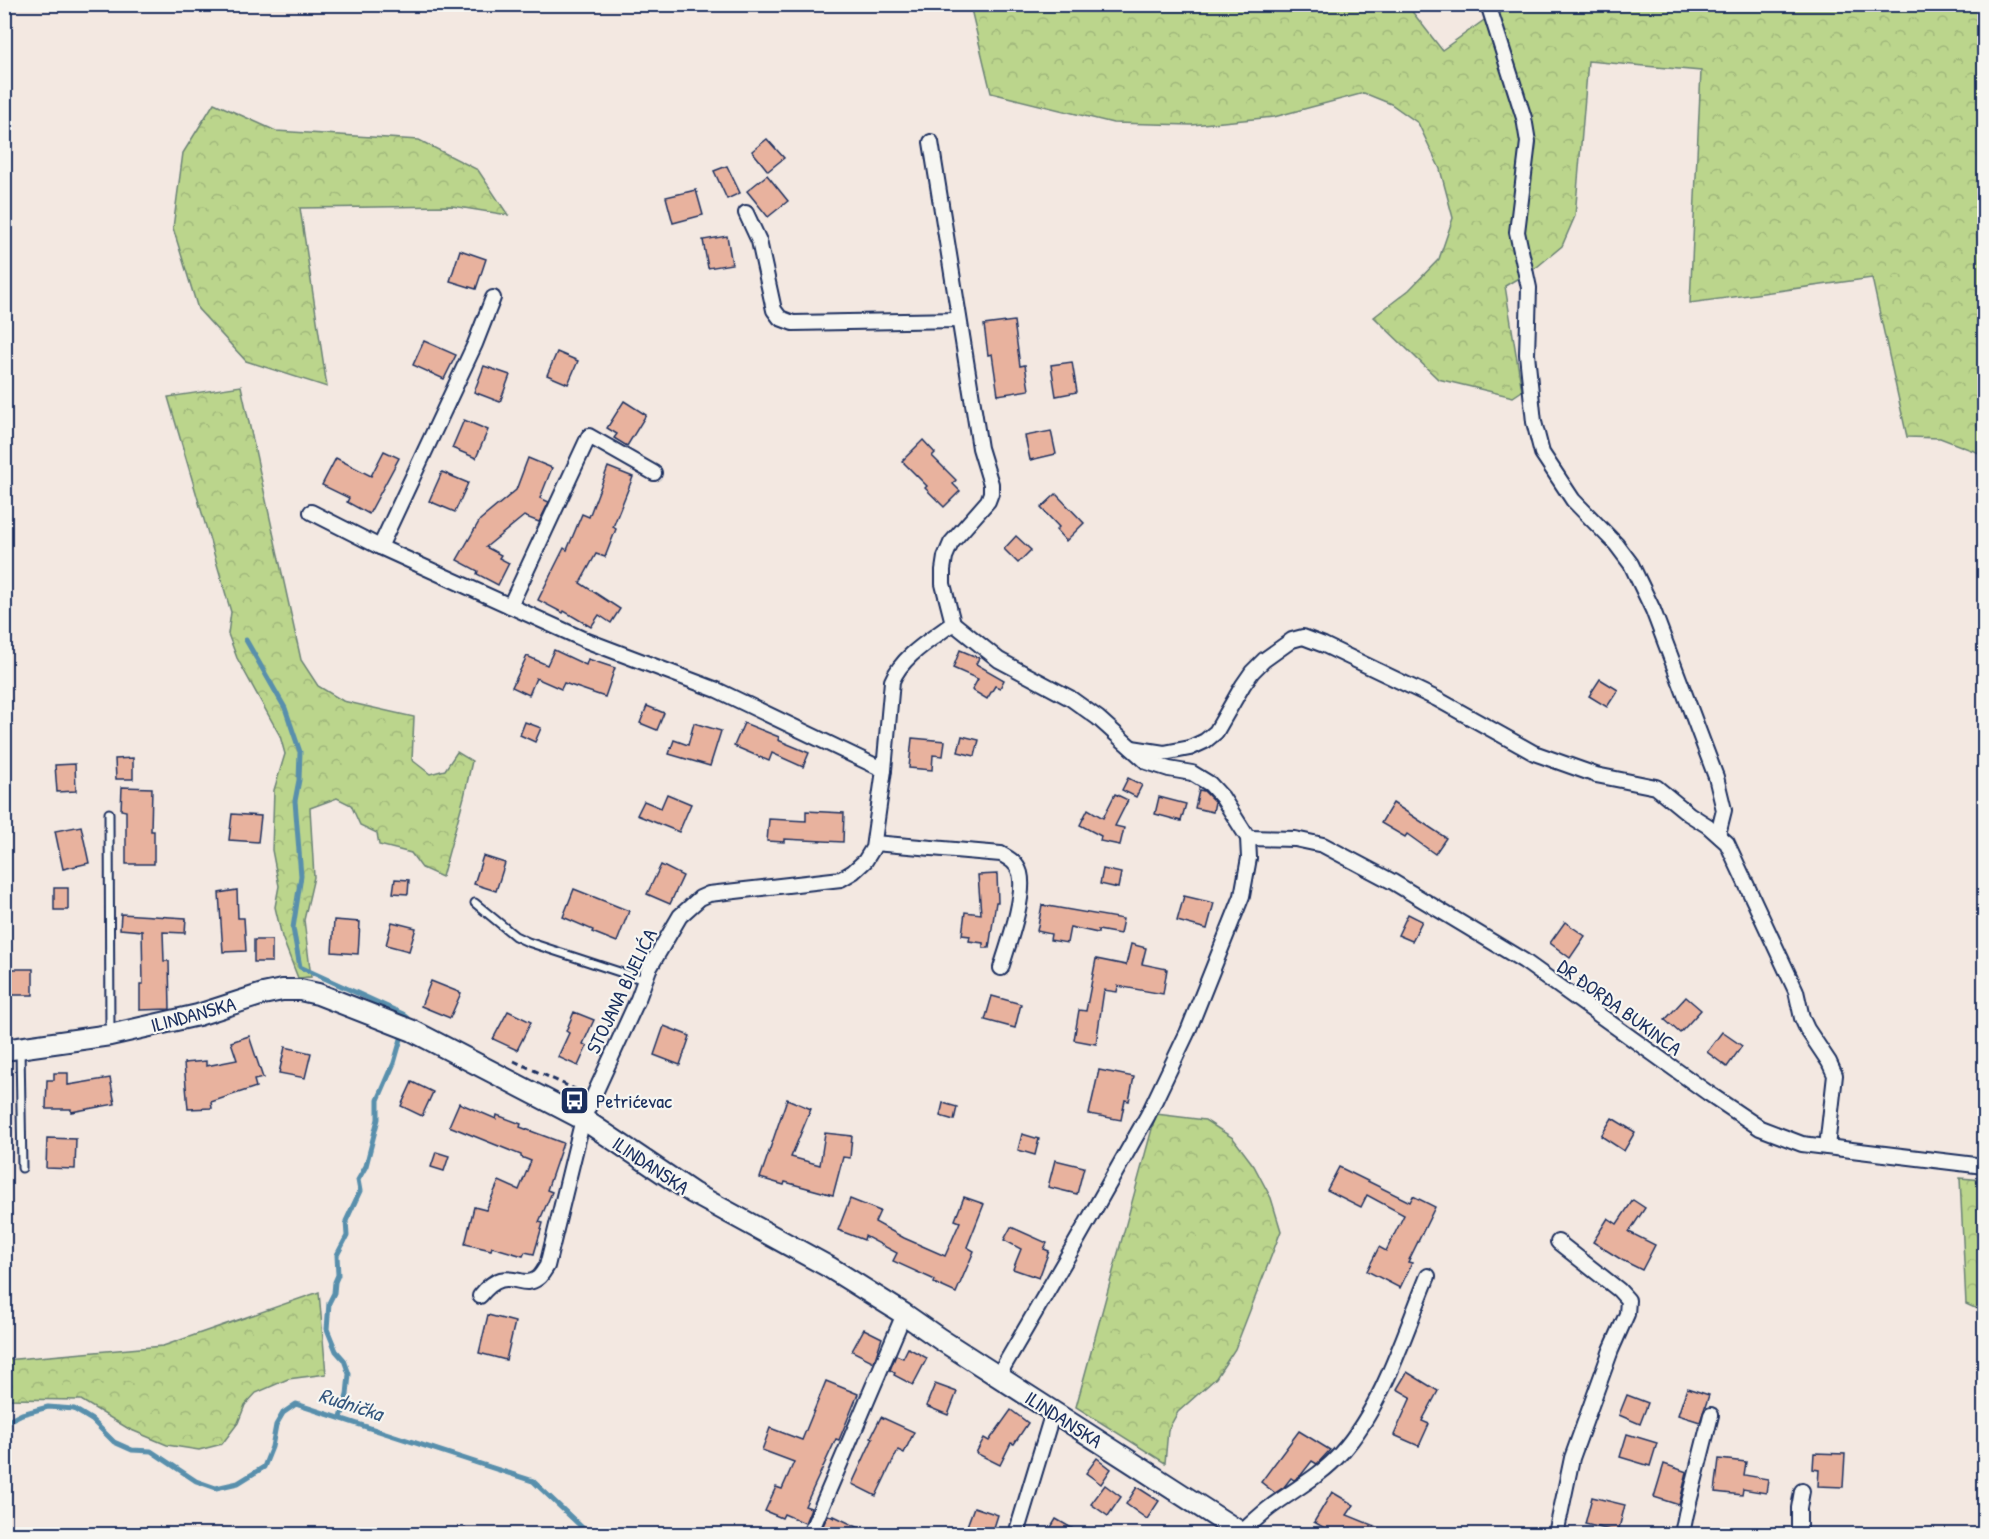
<svg xmlns="http://www.w3.org/2000/svg" width="1989" height="1539" font-family="'Patrick Hand',sans-serif">
<defs>
<pattern id="forest-crowns" width="20" height="18" patternUnits="userSpaceOnUse" patternTransform="scale(1.5)"><rect width="20" height="18" fill="#bbd58c"/><path d="M2 6a3 3 0 1 1 6 0M12 15a3 3 0 1 1 6 0" fill="none" stroke="#a0b77b"/></pattern>
</defs>
<rect width="100%" height="100%" fill="#f3e8e1"/>
<filter id="ink" filterUnits="userSpaceOnUse"><feTurbulence type="fractalNoise" baseFrequency=".0167" numOctaves="2"/><feDisplacementMap in="SourceGraphic" scale="12" xChannelSelector="R" yChannelSelector="G"/><feConvolveMatrix kernelMatrix="1 2 1 2 8 2 1 2 1" color-interpolation-filters="sRGB"/></filter>
<g filter="url(#ink)">
<!-- forest -->
<g fill="url(#forest-crowns)" stroke="#6b8275" stroke-width="1.5">
<polygon points="970,5 1407,5 1442,50 1487,18 1482,5 1984,5 1984,455 1940,438 1907,437 1872,278 1690,303 1701,71 1588,61 1575,216 1562,246 1537,267 1505,286 1522,391 1513,397 1438,379 1374,317 1409,290 1439,259 1453,218 1440,169 1418,123 1391,104 1364,93 1274,117 1192,125 1113,123 991,93"/>
<polygon points="214,103 276,131 419,140 478,170 508,215 452,206 300,208 327,387 246,361 198,309 173,228 183,153"/>
<polygon points="241,386 301,660 318,686 343,701 414,717 412,760 430,774 445,770 457,752 472,761 464,797 442,877 422,868 411,853 379,845 377,833 360,825 351,805 337,798 310,808 314,877 304,920 311,977 298,978 282,937 275,907 279,886 272,850 274,790 285,754 280,736 237,658 228,634 231,612 168,397"/>
<polygon points="1156,1114 1205,1120 1233,1138 1254,1166 1271,1198 1281,1231 1235,1349 1216,1378 1178,1412 1168,1430 1165,1463 1076,1407"/>
<polygon points="1960,1178 1984,1180 1984,1312 1966,1304"/>
<polygon points="319,1292 326,1374 288,1379 256,1393 245,1405 238,1423 222,1444 199,1450 167,1445 129,1429 81,1400 5,1399 5,1360 163,1346"/>
</g>
<g fill="none" stroke-linecap="round" stroke-linejoin="round">
<!-- stream -->
<g stroke="#598fac" stroke-width="5">
<polyline points="246,640 285,708 300,752 299,780 295,801 301,876 293,928 300,967 403,1014 408,1018 406,1023"/>
<polyline points="341,1418 347,1395 349,1374 344,1360 336,1351 327,1329 329,1303 334,1293 335,1282 338,1275 337,1255 347,1236 346,1221 360,1191 358,1180 366,1166 378,1119 378,1100 394,1063 403,1032"/>
<polyline points="4,1423 22,1414 48,1407 74,1409 92,1420 114,1442 132,1450 151,1451 196,1481 216,1488 238,1483 264,1467 272,1447 276,1425 283,1413 296,1404 533,1481 589,1534"/>
</g>
</g>
<!-- building -->
<g fill="#e8b29e" stroke="#1b2f5e" stroke-width="1.5">
<polygon points="767,139 784,158 768,171 752,151"/>
<polygon points="727,166 740,193 727,199 714,171"/>
<polygon points="767,175 788,201 768,217 747,191"/>
<polygon points="696,190 703,215 673,223 666,197"/>
<polygon points="727,236 732,264 708,268 703,240"/>
<polygon points="460,250 486,259 476,289 450,281"/>
<polygon points="1014,321 1020,366 1025,365 1029,390 998,395 992,354 988,355 984,325"/>
<polygon points="424,341 456,355 444,379 413,365"/>
<polygon points="557,352 578,361 568,384 547,375"/>
<polygon points="1072,362 1077,392 1056,396 1051,365"/>
<polygon points="484,366 510,375 500,402 474,392"/>
<polygon points="624,401 646,415 627,446 614,438 617,434 607,428"/>
<polygon points="464,420 488,430 476,458 452,448"/>
<polygon points="1051,431 1056,454 1030,460 1025,436"/>
<polygon points="923,440 935,453 932,456 956,480 953,484 960,491 944,507 925,488 927,486 902,461"/>
<polygon points="384,451 399,458 369,514 347,502 349,498 322,485 336,458 371,476"/>
<polygon points="528,458 552,468 540,498 549,502 539,522 524,516 486,547 501,555 499,558 509,563 498,585 477,574 478,571 457,560 480,520 516,490"/>
<polygon points="608,467 633,477 613,527 616,529 605,557 596,554 580,583 620,609 611,623 599,615 591,627 564,611 563,613 538,600 564,548 567,550 582,514 589,517"/>
<polygon points="442,472 468,483 455,512 429,501"/>
<polygon points="1056,494 1084,523 1066,541 1056,530 1059,527 1041,508"/>
<polygon points="1016,536 1031,550 1018,563 1004,549"/>
<polygon points="554,650 586,665 588,659 615,668 605,697 564,683 561,689 536,678 529,695 512,687 527,656 547,665"/>
<polygon points="960,650 979,658 976,664 1004,680 1000,688 995,686 987,699 972,690 978,679 953,668"/>
<polygon points="1600,679 1618,690 1607,707 1589,696"/>
<polygon points="647,706 664,713 657,730 640,723"/>
<polygon points="525,722 541,728 535,742 520,735"/>
<polygon points="694,723 721,731 710,766 669,754 674,740 688,745"/>
<polygon points="744,723 779,737 778,740 809,753 803,767 772,753 769,761 734,746"/>
<polygon points="962,736 979,740 975,756 958,752"/>
<polygon points="912,738 945,741 943,756 933,755 932,770 909,768"/>
<polygon points="133,758 133,779 116,779 115,759"/>
<polygon points="75,764 76,791 57,792 55,765"/>
<polygon points="1128,778 1142,785 1136,797 1122,790"/>
<polygon points="122,787 152,788 151,831 154,831 154,864 126,864 126,811 121,810"/>
<polygon points="1199,790 1204,791 1215,802 1213,812 1195,808"/>
<polygon points="667,794 691,804 679,832 637,815 644,801 661,808"/>
<polygon points="1115,794 1128,800 1115,826 1124,828 1120,845 1100,841 1101,836 1080,825 1088,809 1103,818"/>
<polygon points="1159,797 1186,804 1181,821 1155,814"/>
<polygon points="1393,803 1446,838 1435,854 1407,834 1405,837 1381,823"/>
<polygon points="806,811 844,813 843,842 784,839 784,842 767,841 769,819 806,821"/>
<polygon points="232,814 261,816 258,842 229,840"/>
<polygon points="81,826 89,863 63,869 55,831"/>
<polygon points="483,856 505,863 496,891 474,884"/>
<polygon points="661,865 683,876 670,904 647,894"/>
<polygon points="1103,869 1121,873 1118,888 1100,884"/>
<polygon points="997,874 998,902 996,902 989,948 983,948 983,943 969,941 970,936 962,935 965,912 981,914 978,875"/>
<polygon points="395,879 409,880 408,894 393,893"/>
<rect x="54" y="888" width="14" height="22"/>
<polygon points="574,889 629,911 617,942 592,932 593,930 563,917"/>
<polygon points="237,890 238,918 244,918 246,951 223,952 219,893"/>
<polygon points="1184,896 1214,903 1207,929 1177,921"/>
<polygon points="1042,905 1123,919 1120,934 1098,930 1098,933 1070,927 1067,943 1050,940 1051,934 1037,931"/>
<polygon points="121,914 186,918 185,933 163,932 164,961 169,961 170,1009 140,1010 140,984 143,984 142,931 120,929"/>
<polygon points="1408,914 1422,921 1412,941 1398,935"/>
<polygon points="334,920 360,922 358,954 332,952"/>
<polygon points="392,922 416,928 409,951 386,945"/>
<polygon points="1565,922 1585,936 1570,958 1550,943"/>
<rect x="254" y="940" width="18" height="22"/>
<polygon points="1131,944 1146,948 1142,964 1167,969 1163,994 1118,986 1117,992 1104,990 1096,1044 1074,1040 1079,1010 1086,1011 1096,959 1126,965"/>
<rect x="4" y="969" width="29" height="26"/>
<polygon points="431,981 461,993 450,1018 421,1006"/>
<polygon points="992,996 1021,1004 1015,1028 985,1020"/>
<polygon points="1686,997 1701,1010 1680,1033 1665,1020"/>
<polygon points="508,1011 531,1022 517,1050 493,1039"/>
<polygon points="574,1012 594,1020 583,1044 587,1046 578,1066 558,1057 569,1033 566,1031"/>
<polygon points="664,1026 690,1036 680,1065 654,1055"/>
<polygon points="1722,1032 1742,1046 1727,1067 1707,1052"/>
<polygon points="249,1036 263,1078 254,1080 256,1087 211,1102 212,1108 188,1109 184,1063 206,1061 206,1066 237,1060 231,1042"/>
<polygon points="285,1047 311,1053 305,1078 279,1073"/>
<polygon points="1099,1070 1134,1077 1129,1101 1125,1100 1121,1120 1089,1114"/>
<polygon points="54,1073 68,1073 68,1085 110,1078 115,1104 71,1112 71,1109 46,1109 47,1080 54,1080"/>
<polygon points="412,1082 433,1092 422,1116 401,1106"/>
<polygon points="787,1099 811,1109 791,1157 820,1165 825,1133 852,1136 850,1158 843,1157 833,1195 785,1182 784,1185 760,1178"/>
<polygon points="459,1103 496,1119 497,1115 521,1124 520,1127 563,1143 547,1190 552,1192 539,1222 543,1223 534,1254 525,1252 523,1256 492,1247 491,1250 465,1244 474,1207 486,1210 499,1181 519,1190 531,1161 521,1157 521,1155 449,1126"/>
<polygon points="943,1103 957,1107 954,1120 940,1116"/>
<polygon points="1612,1118 1635,1132 1624,1151 1601,1136"/>
<polygon points="1022,1134 1039,1139 1035,1155 1018,1150"/>
<polygon points="47,1138 76,1139 75,1169 46,1168"/>
<polygon points="436,1152 449,1156 444,1171 431,1167"/>
<polygon points="1055,1160 1084,1167 1077,1194 1048,1187"/>
<polygon points="1339,1167 1410,1202 1413,1196 1435,1207 1408,1262 1412,1263 1400,1288 1367,1271 1379,1247 1386,1251 1404,1215 1367,1195 1361,1207 1327,1190"/>
<polygon points="964,1197 984,1204 967,1247 974,1251 956,1293 934,1283 935,1280 893,1261 897,1253 865,1236 864,1240 838,1230 850,1199 880,1211 875,1222 904,1238 945,1256 960,1222 955,1220"/>
<polygon points="1633,1200 1645,1208 1629,1232 1655,1245 1642,1270 1622,1260 1593,1242 1608,1218 1617,1224"/>
<polygon points="1011,1227 1047,1243 1044,1249 1049,1251 1039,1278 1013,1269 1021,1249 1004,1240"/>
<polygon points="488,1315 515,1322 506,1360 479,1353"/>
<polygon points="864,1329 882,1338 874,1362 852,1351"/>
<polygon points="908,1348 927,1358 913,1385 894,1375 895,1373 890,1370 896,1355 903,1358"/>
<polygon points="1407,1372 1438,1391 1422,1421 1429,1424 1419,1446 1394,1435 1411,1397 1397,1389"/>
<polygon points="826,1381 858,1394 839,1440 836,1439 805,1506 811,1508 805,1523 784,1514 782,1518 765,1511 776,1487 782,1489 794,1462 762,1450 770,1428 802,1440"/>
<polygon points="935,1384 957,1392 948,1415 926,1406"/>
<polygon points="1687,1388 1709,1395 1700,1422 1678,1415"/>
<polygon points="1627,1395 1648,1403 1640,1424 1619,1415"/>
<polygon points="1011,1410 1028,1423 1014,1444 1011,1443 1000,1465 976,1453 984,1438 989,1441"/>
<polygon points="881,1417 914,1432 904,1453 898,1450 876,1496 852,1484 873,1438 871,1437"/>
<polygon points="1299,1431 1330,1450 1317,1464 1312,1461 1301,1475 1294,1480 1291,1478 1284,1487 1275,1493 1261,1482"/>
<polygon points="1627,1434 1657,1443 1650,1466 1620,1457"/>
<polygon points="1814,1453 1845,1454 1843,1487 1818,1486 1819,1470 1813,1469"/>
<polygon points="1097,1458 1111,1469 1101,1484 1086,1473"/>
<polygon points="1719,1459 1746,1462 1744,1475 1768,1479 1766,1493 1743,1489 1742,1495 1715,1492"/>
<polygon points="1664,1464 1687,1472 1679,1505 1654,1497"/>
<polygon points="1105,1485 1121,1497 1108,1516 1091,1504"/>
<polygon points="1137,1487 1159,1501 1147,1519 1126,1504"/>
<polygon points="1332,1492 1354,1505 1347,1515 1394,1534 1335,1534 1314,1522"/>
<polygon points="1592,1497 1625,1505 1618,1532 1585,1524"/>
<polygon points="974,1507 998,1515 992,1534 964,1534"/>
<polygon points="828,1515 834,1518 834,1516 872,1534 831,1534 821,1530"/>
<polygon points="1056,1519 1082,1534 1047,1534"/>
</g>
<g fill="none" stroke-linecap="round" stroke-linejoin="round">
<defs>
<g id="lane">
<polyline points="109,813 110,1033"/>
<polyline points="475,903 515,936 528,942 644,980"/>
<polyline points="20,1049 22,1168"/>
</g>
<g id="street">
<polyline points="1488,4 1524,118 1528,142 1517,232 1529,288 1527,354 1534,422 1542,453 1573,500 1616,544 1631,564 1653,610 1716,777 1724,810 1718,834"/>
<polyline points="931,142 980,448 991,484 991,493 988,501 951,543 945,557 943,570 943,584 953,623 999,660 1070,698 1098,718 1147,762 1169,769 1192,773 1210,784 1222,797 1248,838 1249,858 1242,896 1188,1031 1148,1115 1076,1242 998,1376"/>
<polyline points="746,213 759,241 774,310 780,318 793,323 959,320"/>
<polyline points="311,512 380,547 585,640 717,690 884,770"/>
<polyline points="380,547 475,344 493,298"/>
<polyline points="510,606 589,436 654,473"/>
<polyline points="1132,748 1164,753 1190,748 1205,741 1216,732 1243,685 1252,672 1264,660 1292,640 1303,637 1324,645 1437,699 1534,753 1596,775 1656,787 1689,814 1708,826 1727,843 1796,991 1802,1018 1807,1029 1829,1062 1835,1075 1827,1147"/>
<polyline points="1248,838 1295,839 1323,845 1393,882 1524,961 1708,1093 1760,1128 1802,1144 1984,1166"/>
<path d="M874 843 1001 854C1010 859 1017 863 1020 873 1026 896 1008 945 1001 968"/>
<path d="M480 1296C507 1262 520 1292 538 1278 542 1275 544 1270 547 1266L583 1119 638 999 649 969 680 916 700 898 709 894 841 879 853 872 865 861 873 848 884 770 892 681C903 655 931 640 953 623"/>
<path d="M1241 1533C1251 1524 1261 1514 1272 1506 1295 1489 1322 1475 1341 1453 1383 1406 1404 1334 1428 1276"/>
<polyline points="810,1534 904,1314"/>
<polyline points="1016,1534 1053,1412"/>
<polyline points="1556,1534 1572,1458 1611,1350 1627,1314 1628,1300 1619,1290 1558,1242"/>
<polyline points="1682,1534 1686,1514 1711,1415"/>
<polyline points="1799,1534 1799,1508 1802,1491"/>
</g>
<polyline id="secondary" points="4,1050 110,1035 198,1015 263,994 282,990 300,990 318,994 413,1031 583,1119 693,1193 829,1267 904,1314 940,1339 1243,1534"/>
</defs>
<!-- lane casing -->
<use href="#lane" stroke="#1b2f5e" stroke-width="11"/>
<!-- street casing -->
<use href="#street" stroke="#1b2f5e" stroke-width="18"/>
<!-- secondary casing -->
<use href="#secondary" stroke="#1b2f5e" stroke-width="24"/>
<!-- path -->
<polyline stroke="#1b2f5e" stroke-width="3" stroke-dasharray="6 4.5" stroke-linecap="butt" points="514,1061 579,1091"/>
<!-- lane -->
<use href="#lane" stroke="#f6f6f2" stroke-width="7"/>
<!-- street -->
<use href="#street" stroke="#f6f6f2" stroke-width="14"/>
<!-- secondary -->
<use href="#secondary" stroke="#f6f6f2" stroke-width="20"/>
</g>
</g>
<!-- icons -->
<defs>
<symbol id="bus-square" viewBox="-11 -11 22 22"><rect x="-9" y="-9" width="18" height="18" rx="4" fill="#1b2f5e" stroke="#f6f6f2"/><path d="M-5-6H5V4H4V6H2V4H-2V6H-4V4H-5ZM-3.5-4V0h7V-4ZM-3.5 1.2v1.5H-2V1.2ZM2 1.2v1.5H3.5V1.2Z" fill="#fff"/></symbol>
</defs>
<g fill-rule="evenodd">
<use href="#bus-square" x="558" y="1084" width="33" height="33"/>
</g>
<g text-anchor="middle" dominant-baseline="central" stroke-width="4.5" stroke-linejoin="round" paint-order="stroke">
<!-- street labels -->
<g font-size="20" fill="#1b2f5e" stroke="#f6f6f2">
<text transform="translate(621 991) rotate(-64)">STOJANA BIJELIĆA</text>
<text transform="translate(1620 1007) rotate(36)">DR ĐORĐA BUKINCA</text>
<text transform="translate(193 1014) rotate(-15)">ILINDANSKA</text>
<text transform="translate(651 1165) rotate(34)">ILINDANSKA</text>
<text transform="translate(1064 1419) rotate(33)">ILINDANSKA</text>
</g>
<!-- poi labels -->
<g font-size="20" fill="#1b2f5e" stroke="#f6f6f2" text-anchor="start">
<text x="596" y="1100">Petrićevac</text>
</g>
<!-- water labels -->
<g font-size="21" font-style="italic" fill="#35577e" stroke="#f6f6f2">
<text transform="translate(351 1404) rotate(18)">Rudnička</text>
</g>
</g>
<!-- margin -->
<rect width="1989" height="1539" fill="none" stroke="#f6f6f2" stroke-width="24"/>
<rect x="12" y="12" width="1965" height="1515" fill="none" stroke="#1b2f5e" stroke-width="2" filter="url(#ink)"/>
</svg>
